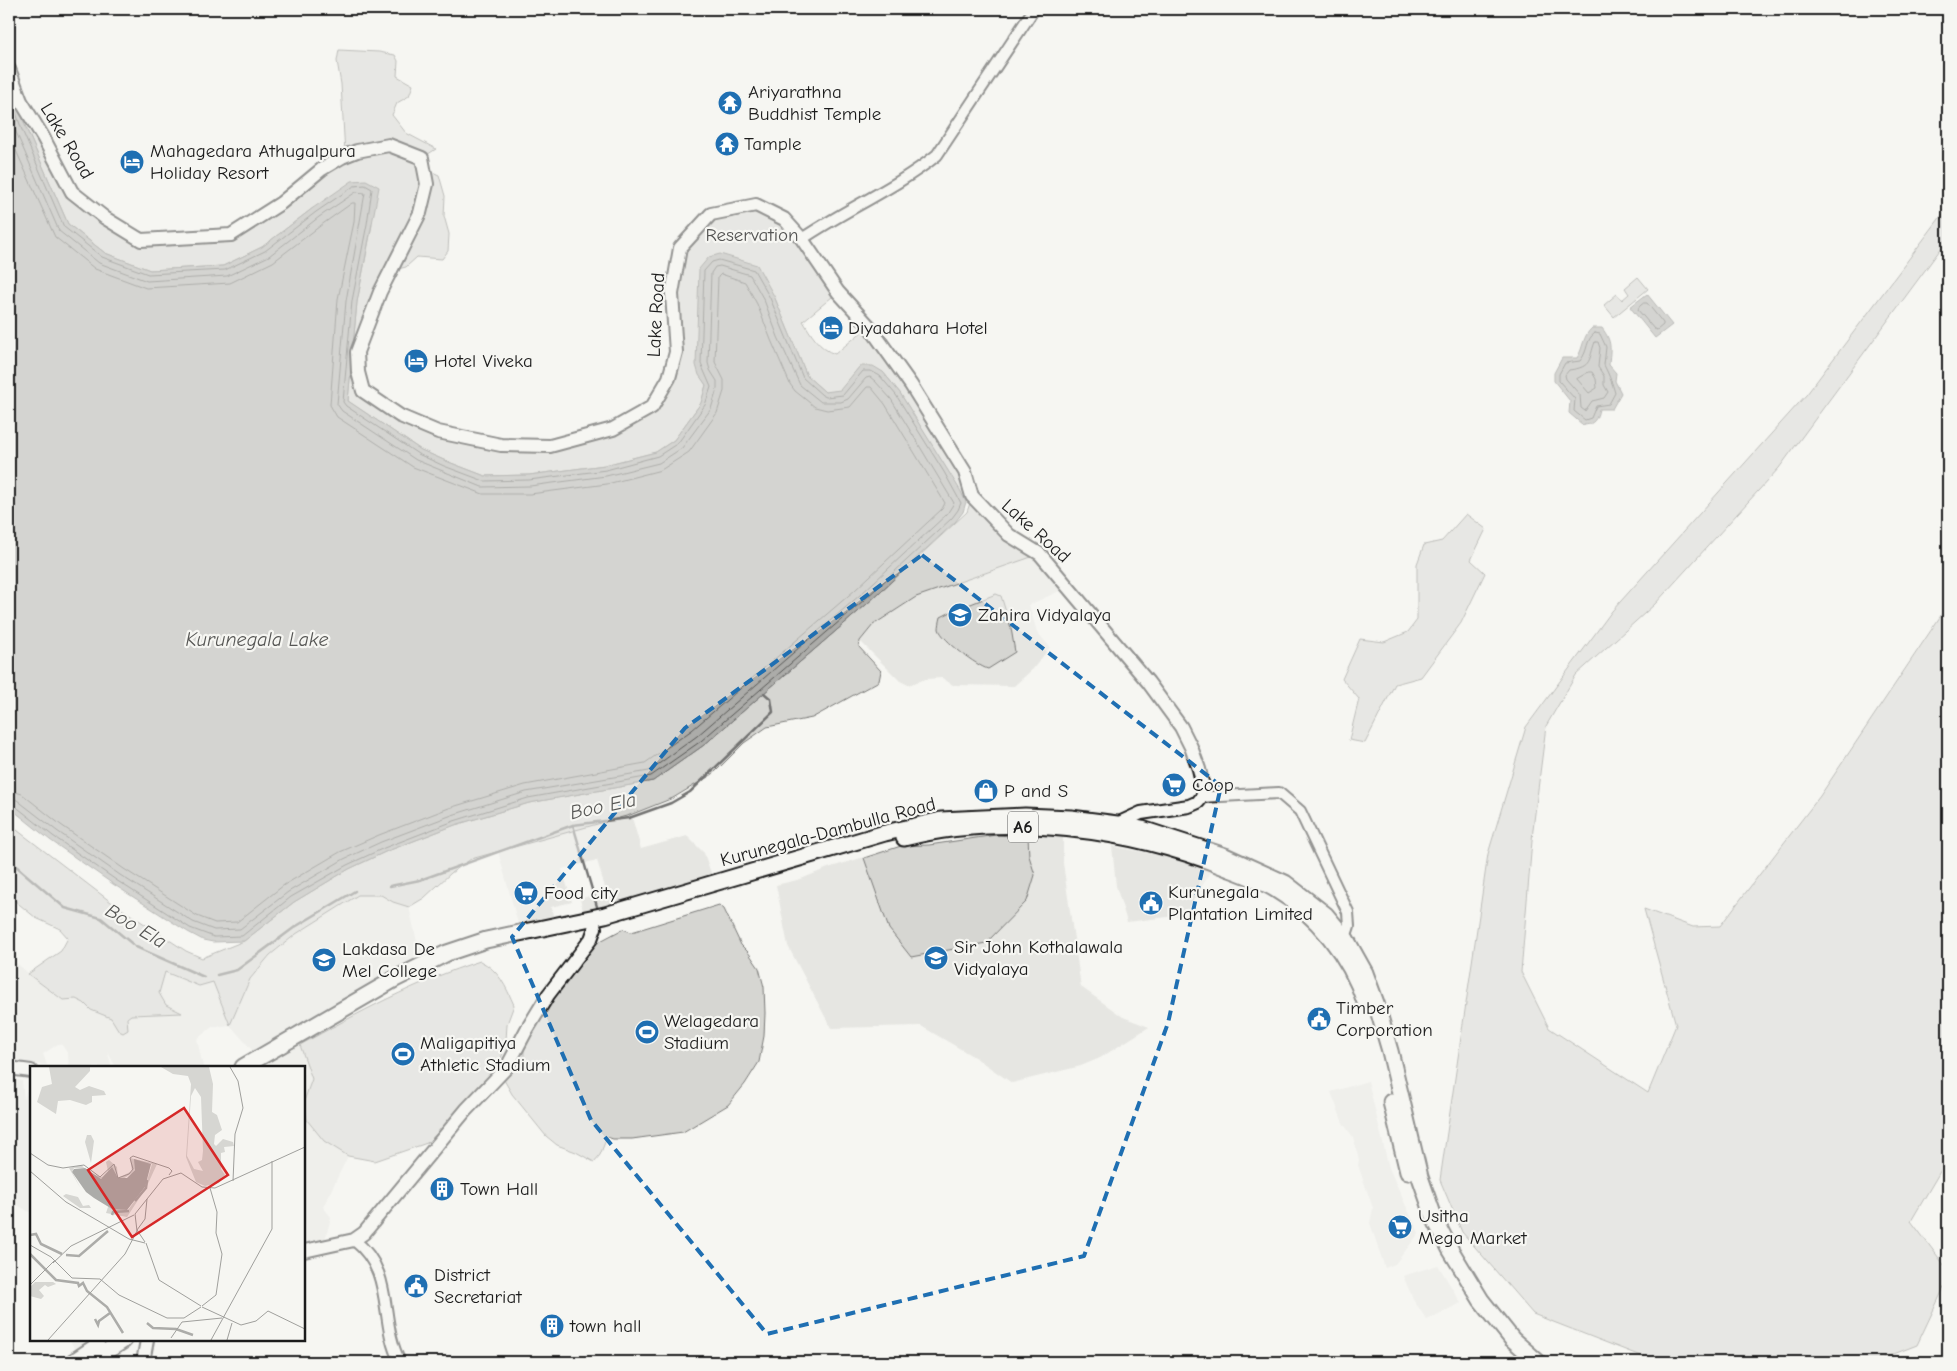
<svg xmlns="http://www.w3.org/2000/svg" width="1957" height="1371" font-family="'Comic Neue',sans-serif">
<rect width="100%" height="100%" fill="#f6f6f2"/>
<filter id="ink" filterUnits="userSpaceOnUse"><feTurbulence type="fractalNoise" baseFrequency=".02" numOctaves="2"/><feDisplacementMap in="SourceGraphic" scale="10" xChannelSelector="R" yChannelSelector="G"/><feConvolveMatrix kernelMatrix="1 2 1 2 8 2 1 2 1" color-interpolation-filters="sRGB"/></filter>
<g filter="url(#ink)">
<!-- built -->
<g fill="#e6e6e2">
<polygon points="1040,554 1068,587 1029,605 1037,632 1050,647 1033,669 1014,686 953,685 942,678 926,679 908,685 900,681 860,641 873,625 916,597"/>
<polygon points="631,814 641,849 687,836 704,853 712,876 691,884 584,915 580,899 606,891 597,860 562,869 572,902 551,907 555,923 519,927 498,851"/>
<polygon points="1049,834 1063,834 1063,863 1081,987 1123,1017 1149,1027 1100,1058 1081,1066 1012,1083 976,1058 921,1026 831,1028 788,946 776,885 801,879 828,868 901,846 929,845 979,836 996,835 1028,837"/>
<polygon points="1112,846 1179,859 1211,872 1184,915 1127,922 1116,886"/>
<polygon points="358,895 381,895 393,902 409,907 417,942 426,956 301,1028 270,1040 253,1051 230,1025 212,1027 197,1039 203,1067 116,1067 107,1051 112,1067 69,1067 68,1054 62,1045 58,1044 43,1054 47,1065 9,1062 9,957 51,992 63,1000 76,999 84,1003 91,1010 111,1018 119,1031 131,1015 181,1013 166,1005 159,993 165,972 184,980 213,982 230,1025 250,979 270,955 296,934"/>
<polygon points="300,1045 312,1079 304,1101 304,1067 263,1067"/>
<polygon points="9,1078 22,1081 24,1100 29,1082 31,1082 31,1213 9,1200"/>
<polygon points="1368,1081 1389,1168 1405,1204 1419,1233 1395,1264 1385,1268 1370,1223 1373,1208 1358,1165 1359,1160 1353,1137 1343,1123 1331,1092"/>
<polygon points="304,1104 307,1120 324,1141 348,1156 323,1207 331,1217 324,1244 304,1247"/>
<polygon points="1438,1265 1461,1303 1427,1320 1414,1301 1403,1276"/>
<polygon points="69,1340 96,1340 76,1350"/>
</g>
<!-- green -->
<g fill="#d6d6d2" stroke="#797977">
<path d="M339 50 379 52 395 55 398 61 397 76 413 85 409 96 397 103 392 115 406 133 436 149 422 158 426 169 439 175 445 196 444 216 449 234 448 251 442 259 417 257 406 267 390 271 357 352 363 391 438 432 550 446 613 429 652 407 669 378 680 248 711 214 756 205 784 219 838 292 803 321C811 334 819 349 835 354L869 326 973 496 1040 554 916 597 873 625 860 641 859 647 881 671 879 681 812 718 767 727 744 743 713 774 673 798 630 815 471 859 451 873 424 898 409 907 393 902 381 895H358L296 934 270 955 250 979 230 1025 213 982 199 986 165 972 159 993 166 1005 182 1013 131 1015 127 1018 128 1030 123 1033 119 1031 111 1018 91 1010 84 1003 76 999 63 1000 28 974 61 951 68 938 60 929 36 918 9 896V824L111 902 186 951 202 958 244 941 294 902 349 869 385 852 455 825 529 803 653 781 704 745 867 604 967 512 972 497 966 502 900 393 883 372 860 366 840 391 825 392 807 376 774 296 698 332C697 353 693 367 706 385L701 403 674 440 656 452 605 465 529 475 485 476 446 461 421 450 348 401 357 302 372 225 313 208 262 247 223 266 150 270 105 253 68 224 26 128 9 77 72 192 141 240 230 235 345 154 341 84 337 61Z"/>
<polygon points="1948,207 1948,239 1779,468 1655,604 1576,675 1546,726 1533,829 1521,972 1549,1028 1648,1093 1676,1025 1644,909 1693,927 1720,926 1820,796 1948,605 1948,1158 1911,1221 1948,1270 1948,1279 1917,1345 1873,1362 1656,1362 1533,1314 1462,1232 1440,1180 1488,854 1526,727 1612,611 1807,394"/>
<polygon points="1638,277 1648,289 1614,317 1604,305 1617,294 1622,300 1629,294 1625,288"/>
<polygon points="1466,514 1486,529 1471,560 1485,573 1461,623 1421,677 1395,684 1365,743 1349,740 1359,699 1342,679 1360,639 1384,642 1408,632 1417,620 1417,564 1424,545 1442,541"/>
<path d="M996 594 1001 596 1011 628 1015 652 988 669C977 666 942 640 939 629 939 626 940 621 941 617L953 611Z"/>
<polygon points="996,835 1028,837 1029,856 1035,875 1027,901 986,943 911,957 889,929 864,858 901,846 929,845"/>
<polygon points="719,905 724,909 741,945 748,952 759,968 764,987 765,1013 764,1036 759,1062 745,1084 728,1105 683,1132 632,1139 613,1139 607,1137 600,1155 594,1162 576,1152 557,1145 546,1136 512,1094 503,1078 524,1064 524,1046 540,1014 591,946 623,929 631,932 635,931"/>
<path d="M480 961C499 970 506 987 514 1005L507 1024 506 1041 500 1063 463 1108 427 1143 375 1161 348 1156 324 1141 307 1120 304 1101 312 1079 300 1045C358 1013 417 981 480 961Z"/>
</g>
<!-- water -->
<g fill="#acaca9" stroke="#727271">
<polygon points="9,77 26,128 68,224 105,253 150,270 223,266 262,247 313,208 352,181 366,180 379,187 357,302 348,401 421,450 446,461 485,476 529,475 605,465 656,452 674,440 701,403 706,385 699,375 696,365 699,269 709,257 720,254 757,265 774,296 807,376 825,392 840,390 860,366 873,366 883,372 900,393 960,490 966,502 963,512 956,521 867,604 704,745 653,781 529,803 455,825 385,852 349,869 294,902 244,941 213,942 203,940 188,932 113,884 50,840 9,807"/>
<polygon points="1647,294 1672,325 1655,338 1630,307"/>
<path d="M1592 328H1602C1613 343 1610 348 1609 365L1616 373 1615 381 1621 393 1612 409H1599C1597 419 1594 425 1583 425L1569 413 1570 401 1554 381V373L1562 358H1577C1584 347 1582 337 1592 328Z"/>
</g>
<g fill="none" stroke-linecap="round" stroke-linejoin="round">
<!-- shore -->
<g stroke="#565654" stroke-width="1">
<polyline points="9,93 22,130 64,227 102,257 148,274 225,270 265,251 316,212 354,186 365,185 372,189 367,224 352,301 343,402 346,406 418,454 444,466 484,481 529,480 606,470 658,456 678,443 705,405 711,387 701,364 704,271 712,262 719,260 754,270 770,298 803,378 822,395 826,397 843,395 863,371 871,371 880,376 896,395 944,472 961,503 958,510 952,518 864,600 701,741 651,776 528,798 454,821 384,848 347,865 291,897 242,936 214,937 190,928 116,880 53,836 14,805 9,804"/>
<polyline points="9,112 16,132 59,231 99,263 147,281 227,276 269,256 319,217 356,192 365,193 346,301 337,404 342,411 416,460 482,487 530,486 606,476 659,463 682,448 711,409 717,389 717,381 710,370 708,363 711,273 715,267 720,266 750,275 764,300 778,337 800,385 821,402 841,402 848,399 866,378 870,377 875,381 891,399 954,503 947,514 860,595 697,736 649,771 526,792 452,815 381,842 344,859 288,892 240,929 214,930 193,922 120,875 57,831 17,800 9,797"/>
<polyline points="9,135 55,237 95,269 146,288 230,283 273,262 324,223 352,203 355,203 354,222 338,299 330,405 337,417 413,467 483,494 530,494 607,484 661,470 689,452 717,413 724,391 724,380 715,362 718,277 721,274 745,282 757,304 771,340 790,384 795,391 815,407 827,410 850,407 867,387 871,387 885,404 945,503 942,509 855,590 692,730 645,763 525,785 449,808 379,835 340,852 284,885 237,922 215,923 197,916 124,869 61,825 22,794 9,790"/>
<polygon points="1644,303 1647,303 1663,323 1663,325 1657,330 1654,329 1638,310 1639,307"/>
<path d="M1595 333 1600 334 1606 347 1604 365C1609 375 1612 382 1615 393L1609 404 1596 406 1591 418 1585 420 1574 411 1575 399 1559 381V374L1565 363 1580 361C1589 350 1585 340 1595 333Z"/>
<path d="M1595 342H1598L1600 348 1598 367 1604 376V385L1608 392 1604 398 1592 401 1585 411 1581 408 1580 395 1566 379 1565 375 1569 370C1593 367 1588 360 1595 342Z"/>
<polygon points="1589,372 1592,372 1596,379 1597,388 1589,393 1577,379"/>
</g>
<!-- stream -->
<g stroke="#727271" stroke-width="2.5">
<polyline points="573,825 598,910"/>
<polyline points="9,860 65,908 101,918 136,947 204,977"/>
<polyline points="390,886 420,880 573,825 629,818 671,803 690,792 773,712 771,699 764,693"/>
<polyline points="217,975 237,970 295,927 355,891"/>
</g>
<defs>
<g id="minor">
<path d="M802 239C846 209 896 188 937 155L1034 9"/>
<polyline points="1202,797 1279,793 1300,811 1348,912 1349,926 1344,941"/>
<path d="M354 1240C396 1273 378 1320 400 1362"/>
</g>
<g id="major">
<polyline points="9,69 21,101 43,137 72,192 105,218 141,240 231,235 281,203 322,169 342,157 357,151 389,145 422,158 427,184 420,213 380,292 357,352 358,372 363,391 400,416 438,432 501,445 550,446 613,429 652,407 669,378 676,352 672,294 680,248 711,214 756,205 784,219 802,239 838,292 869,326 911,385 965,472 972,496 1009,535 1040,554 1148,682 1181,727 1191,747 1199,769 1204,791 1202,797 1198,802 1189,806 1141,813 1117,824 1116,827"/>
<polyline points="9,1068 31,1071"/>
<polyline points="304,1251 354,1240 364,1233 466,1110 507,1067 526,1031 548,995 591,939 595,928 592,918"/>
<polyline points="143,1362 147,1340"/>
</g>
<g id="highway">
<path d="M904 838C1005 812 1131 829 1227 868 1243 874 1260 880 1275 889 1316 913 1351 957 1365 1002"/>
<polyline points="243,1067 395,979 447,953 486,940 605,915 885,833 941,820 1025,816 1071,818 1117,824 1142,829 1225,856 1285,883 1326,915 1346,939 1365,973 1376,1003 1390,1051 1420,1177 1435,1220 1450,1249 1481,1300 1512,1339 1538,1362"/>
<polyline points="1391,1102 1408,1172"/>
<polyline points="73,1362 97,1346"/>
<polyline points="90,1362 124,1340"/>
</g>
</defs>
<!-- minor casing -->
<use href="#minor" stroke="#1c1c1c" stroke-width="14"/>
<!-- major casing -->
<use href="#major" stroke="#1c1c1c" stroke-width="16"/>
<!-- highway casing -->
<use href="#highway" stroke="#1c1c1c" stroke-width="19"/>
<!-- minor -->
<use href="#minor" stroke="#f6f6f2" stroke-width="10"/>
<!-- major -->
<use href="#major" stroke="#f6f6f2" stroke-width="12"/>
<!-- highway -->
<use href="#highway" stroke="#f6f6f2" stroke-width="15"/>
</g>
</g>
<!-- marked area -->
<path d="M0 0H1957V1371H0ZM922 555 1221 786 1168 1023 1084 1256 767 1334 591 1120 512 937 685 728Z" fill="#f6f6f2" fill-opacity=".55" fill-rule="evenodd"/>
<path fill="none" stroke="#1f6fb2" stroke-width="4" stroke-dasharray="10 6" stroke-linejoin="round" d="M922 555 1221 786 1168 1023 1084 1256 767 1334 591 1120 512 937 685 728Z"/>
<!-- icons -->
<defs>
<symbol id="temple-disc" viewBox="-11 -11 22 22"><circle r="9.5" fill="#1f6fb2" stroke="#f6f6f2"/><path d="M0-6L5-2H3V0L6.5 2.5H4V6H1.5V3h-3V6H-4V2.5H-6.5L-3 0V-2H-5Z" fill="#fff"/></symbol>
<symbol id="hotel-disc" viewBox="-11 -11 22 22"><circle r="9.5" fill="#1f6fb2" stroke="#f6f6f2"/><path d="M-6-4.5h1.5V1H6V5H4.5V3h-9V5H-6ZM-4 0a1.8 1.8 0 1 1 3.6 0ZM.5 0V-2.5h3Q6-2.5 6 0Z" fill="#fff"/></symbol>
<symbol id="school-disc" viewBox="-11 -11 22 22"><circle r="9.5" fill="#1f6fb2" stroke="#f6f6f2"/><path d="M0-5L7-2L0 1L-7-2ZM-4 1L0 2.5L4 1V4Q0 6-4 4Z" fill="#fff"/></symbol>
<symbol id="supermarket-disc" viewBox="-11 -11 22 22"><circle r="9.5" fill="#1f6fb2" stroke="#f6f6f2"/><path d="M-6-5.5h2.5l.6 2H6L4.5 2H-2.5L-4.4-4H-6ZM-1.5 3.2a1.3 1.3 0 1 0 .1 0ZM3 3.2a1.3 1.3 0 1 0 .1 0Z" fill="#fff"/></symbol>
<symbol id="shop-disc" viewBox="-11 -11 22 22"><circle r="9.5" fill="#1f6fb2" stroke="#f6f6f2"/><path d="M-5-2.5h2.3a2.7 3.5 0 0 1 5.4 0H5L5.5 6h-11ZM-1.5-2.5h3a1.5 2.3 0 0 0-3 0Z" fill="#fff"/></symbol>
<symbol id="civic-disc" viewBox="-11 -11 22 22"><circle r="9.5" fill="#1f6fb2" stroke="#f6f6f2"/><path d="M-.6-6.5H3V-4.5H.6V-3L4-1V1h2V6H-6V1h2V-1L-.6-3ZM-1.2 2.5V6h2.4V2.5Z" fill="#fff"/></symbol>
<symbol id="stadium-disc" viewBox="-11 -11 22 22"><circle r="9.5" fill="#1f6fb2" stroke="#f6f6f2"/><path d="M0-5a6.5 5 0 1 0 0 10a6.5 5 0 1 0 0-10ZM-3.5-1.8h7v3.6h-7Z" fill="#fff"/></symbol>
<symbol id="building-disc" viewBox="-11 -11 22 22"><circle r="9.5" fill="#1f6fb2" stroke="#f6f6f2"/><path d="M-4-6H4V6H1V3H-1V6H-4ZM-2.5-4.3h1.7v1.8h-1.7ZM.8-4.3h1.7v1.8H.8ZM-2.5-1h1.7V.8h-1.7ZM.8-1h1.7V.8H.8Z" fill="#fff"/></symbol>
</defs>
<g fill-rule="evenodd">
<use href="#temple-disc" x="716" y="89" width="28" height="28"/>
<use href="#temple-disc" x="713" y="130" width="28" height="28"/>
<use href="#hotel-disc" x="118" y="148" width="28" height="28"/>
<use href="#hotel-disc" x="817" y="314" width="28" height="28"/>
<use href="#hotel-disc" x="402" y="347" width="28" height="28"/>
<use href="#school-disc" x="946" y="601" width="28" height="28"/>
<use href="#supermarket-disc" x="1160" y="771" width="28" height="28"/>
<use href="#shop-disc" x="972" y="777" width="28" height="28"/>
<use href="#supermarket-disc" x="512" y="879" width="28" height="28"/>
<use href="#civic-disc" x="1137" y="889" width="28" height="28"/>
<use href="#school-disc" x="922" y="944" width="28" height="28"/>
<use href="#school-disc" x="310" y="946" width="28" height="28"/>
<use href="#civic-disc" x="1305" y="1005" width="28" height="28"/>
<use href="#stadium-disc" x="633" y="1018" width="28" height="28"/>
<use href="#stadium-disc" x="389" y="1040" width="28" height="28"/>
<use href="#building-disc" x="428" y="1175" width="28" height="28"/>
<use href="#supermarket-disc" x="1386" y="1213" width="28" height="28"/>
<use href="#civic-disc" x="402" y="1272" width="28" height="28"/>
<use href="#building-disc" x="538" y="1312" width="28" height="28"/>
</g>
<g text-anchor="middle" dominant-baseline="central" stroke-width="4.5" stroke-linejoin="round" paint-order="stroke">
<!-- shield labels -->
<rect fill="#f6f6f2" stroke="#5d5d5c" stroke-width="1" x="1008" y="811.5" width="30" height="31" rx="4"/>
<g font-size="18" font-weight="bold" fill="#1c1c1c">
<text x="1023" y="827">A6</text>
</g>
<!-- poi labels -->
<g font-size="19" fill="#1c1c1c" stroke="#f6f6f2" text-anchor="start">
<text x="748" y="92">Ariyarathna<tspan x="748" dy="22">Buddhist Temple</tspan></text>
<text x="744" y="144">Tample</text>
<text x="150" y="151">Mahagedara Athugalpura<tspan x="150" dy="22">Holiday Resort</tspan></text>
<text x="848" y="328">Diyadahara Hotel</text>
<text x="434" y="361">Hotel Viveka</text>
<text x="978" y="615">Zahira Vidyalaya</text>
<text x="1192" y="785">Coop</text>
<text x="1004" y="791">P and S</text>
<text x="1168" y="892">Kurunegala<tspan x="1168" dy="22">Plantation Limited</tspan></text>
<text x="544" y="893">Food city</text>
<text x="954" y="947">Sir John Kothalawala<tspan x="954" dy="22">Vidyalaya</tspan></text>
<text x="342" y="949">Lakdasa De<tspan x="342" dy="22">Mel College</tspan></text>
<text x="1336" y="1008">Timber<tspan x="1336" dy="22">Corporation</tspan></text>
<text x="664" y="1021">Welagedara<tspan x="664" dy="22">Stadium</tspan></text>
<text x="420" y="1043">Maligapitiya<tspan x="420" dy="22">Athletic Stadium</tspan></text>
<text x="460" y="1189">Town Hall</text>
<text x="1418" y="1216">Usitha<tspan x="1418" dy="22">Mega Market</tspan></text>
<text x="434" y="1275">District<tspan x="434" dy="22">Secretariat</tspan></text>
<text x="570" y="1326">town hall</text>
</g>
<!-- street labels -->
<g font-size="19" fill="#1c1c1c" stroke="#f6f6f2">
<text transform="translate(67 141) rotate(59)">Lake Road</text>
<text transform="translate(656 315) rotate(-87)">Lake Road</text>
<text transform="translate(1036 531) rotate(42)">Lake Road</text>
<text transform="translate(828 832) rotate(-15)">Kurunegala-Dambulla Road</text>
</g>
<!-- park labels -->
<g font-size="19" fill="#545453" stroke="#f6f6f2">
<text x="752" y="235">Reservation</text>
</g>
<!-- water labels -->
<g font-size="20" font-style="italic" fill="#565654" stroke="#f6f6f2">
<text x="257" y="639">Kurunegala Lake</text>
<text transform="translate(603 806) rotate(-12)">Boo Ela</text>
<text transform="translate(136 926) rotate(31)">Boo Ela</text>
</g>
</g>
<!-- overview -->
<g transform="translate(30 1066)">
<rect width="275" height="275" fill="#f6f6f2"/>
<path d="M19 1H60V5L45 21 50 24 59 20 74 25 76 29 62 30V36L56 39 40 34 28 35 26 48 7 36 12 21 22 18ZM131 1H179L183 18 182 46 187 49 192 64 185 69 184 78 186 80 193 73 203 76 204 80 194 81 195 86 191 87V103L195 109 189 117 175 120 166 116 156 91 161 18 158 10 143 8ZM165 22 171 31 173 85 172 94 168 96 173 105 164 103 157 90 161 30ZM57 69H61L64 75 61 97 55 76ZM100 92 127 98 116 122 97 151 76 147 78 141 98 144 115 121 122 98 110 97 102 107 93 113H88L79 108 74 112 68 113 58 105 55 102H44L42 106 51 123 39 102 51 99 61 108 72 111 78 105 76 96 79 94 87 101 88 112 102 105ZM36 128 48 131 53 140 59 139 61 142H50L33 130ZM5 216H23L26 218 18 221 15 219 9 224 14 230 11 233 0 230V221Z" fill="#d6d6d2" fill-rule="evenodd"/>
<path d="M104 93 121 98 115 121 97 144 82 143 64 132 56 126 42 106 44 103 55 102 71 113 82 101 88 112H97L105 104Z" fill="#acaca9"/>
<path fill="none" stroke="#acaca9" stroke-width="2.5" d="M105 135 116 122 117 114M82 149 83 146 99 145M0 169 6 168 11 178 32 188M0 188 26 214 48 217 49 220 53 217 57 225 77 241 93 267M36 189 49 190 78 165M65 253 68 259 69 255 80 247M117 257 123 262 146 263 163 269"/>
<path fill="none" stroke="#9f9f9c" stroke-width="1" d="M200 1 208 15 213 42 205 68 203 115M0 87 18 99 33 102 54 99 70 111 84 98 88 112 99 108 103 103 100 92 103 90 139 102 142 105 139 109M0 105 36 136 99 173 115 177M115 176 107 164 115 153 117 133M116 177 129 214 171 240M0 179 21 191 42 212 70 213 89 229 137 252H154L171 241M23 197 41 180 104 149M0 219 24 195M172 240 186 229 192 188 186 167 187 146 180 122M172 241 211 259 226 255 238 245 275 263M141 272 152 256 192 252M18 274 95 188 107 165 105 148 133 113 151 107 172 121 185 122 275 81M181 274 242 163V95M197 274 202 257"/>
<path fill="#d62828" fill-opacity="0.15" stroke="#d62828" stroke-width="2.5" d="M154 42 198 109 102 171 58 104Z"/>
<rect width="275" height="275" fill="none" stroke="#1c1c1c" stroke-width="2.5"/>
</g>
<!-- margin -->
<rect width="1957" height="1371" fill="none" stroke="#f6f6f2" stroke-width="30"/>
<rect x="15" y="15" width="1927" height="1341" fill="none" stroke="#1c1c1c" stroke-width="2" filter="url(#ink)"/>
</svg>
